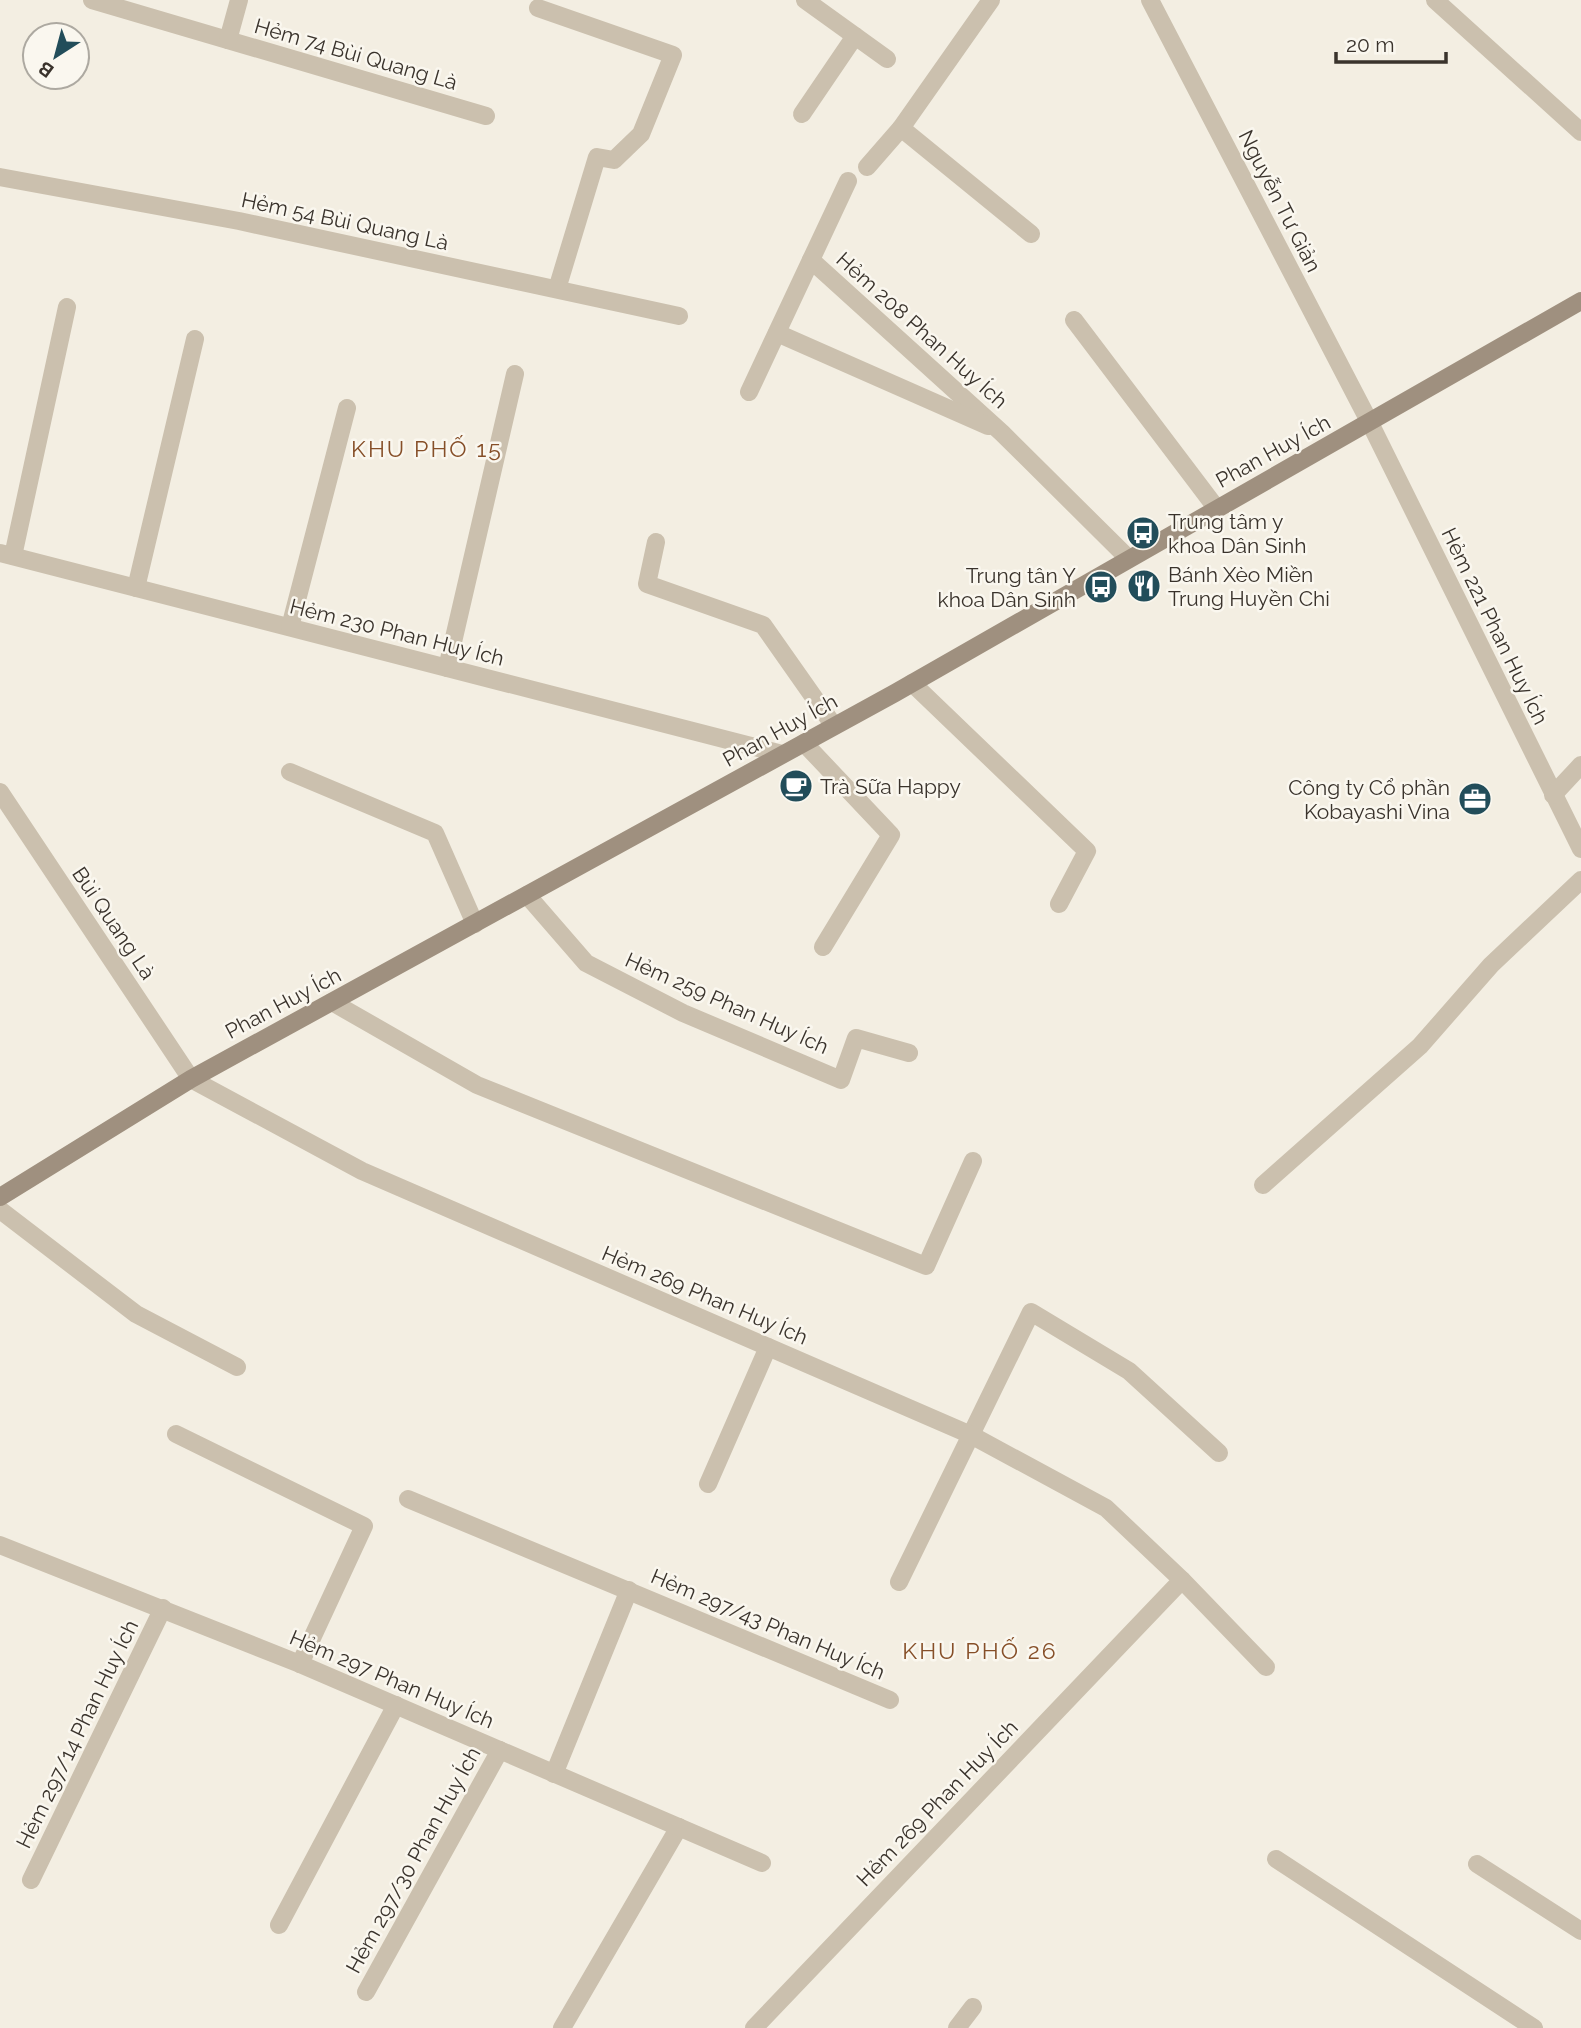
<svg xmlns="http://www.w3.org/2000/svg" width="1581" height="2028" font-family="Raleway,sans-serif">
<rect width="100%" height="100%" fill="#f3eee2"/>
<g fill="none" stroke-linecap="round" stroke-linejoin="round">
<!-- service -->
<g stroke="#cbc0ae" stroke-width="18">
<polyline points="92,0 486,116"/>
<polyline points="805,0 887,59"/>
<polyline points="1435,0 1581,132"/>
<polyline points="538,8 673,55 641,134 614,160 597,157 557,289"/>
<polyline points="228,40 239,0"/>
<polyline points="802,114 855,36"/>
<polyline points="901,128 1031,234"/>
<polyline points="867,167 901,128 991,0"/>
<polyline points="0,177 239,221 679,316"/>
<polyline points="811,260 1002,433 1129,559"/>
<polyline points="1074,320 1217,509"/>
<polyline points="777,333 988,426"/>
<polyline points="749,392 848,181"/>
<polyline points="1370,423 1581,849"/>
<polyline points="656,542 647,584 763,625 834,726"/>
<polyline points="0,553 782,754"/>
<polyline points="13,556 67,307"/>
<polyline points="136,588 195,339"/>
<polyline points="290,627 347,408"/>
<polyline points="912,683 1087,851 1059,904"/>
<polyline points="804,743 891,835 823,947"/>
<polyline points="290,772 435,833 475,924"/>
<polyline points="1553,795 1581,765"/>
<polyline points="527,895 586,963 683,1013 841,1080 856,1038 909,1053"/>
<polyline points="332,1002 477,1085 926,1266 973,1161"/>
<polyline points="1263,1185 1420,1046 1491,965 1581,880"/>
<polyline points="0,1210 136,1314 237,1367"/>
<polyline points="176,1434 364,1526 300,1664"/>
<polyline points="708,1484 768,1347"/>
<polyline points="408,1499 890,1700"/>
<polyline points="1182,1580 1266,1667"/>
<polyline points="899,1582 1031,1312 1129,1371 1219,1453"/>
<polyline points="554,1774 629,1590"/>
<polyline points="1276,1859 1534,2028"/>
<polyline points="1477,1864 1581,1931"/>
<polyline points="31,1880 163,1608"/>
<polyline points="279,1925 396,1705"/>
<polyline points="366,1992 500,1750"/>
<polyline points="562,2028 679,1827"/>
</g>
<!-- minor -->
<g stroke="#cbc0ae" stroke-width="18">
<polyline points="1150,0 1370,423"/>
<polyline points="447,668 515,374"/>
<polyline points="0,792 191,1079 362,1171 971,1435 1106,1508 1182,1580 754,2028"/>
<polyline points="0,1545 300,1664 762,1863"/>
<polyline points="957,2028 973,2007"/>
</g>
<!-- secondary -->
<polyline stroke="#9f907f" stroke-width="18" points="0,1197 191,1079 895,693 1581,301"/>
</g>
<!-- icons -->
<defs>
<symbol id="bus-disc" viewBox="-11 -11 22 22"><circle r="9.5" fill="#224d5a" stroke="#faf7ef"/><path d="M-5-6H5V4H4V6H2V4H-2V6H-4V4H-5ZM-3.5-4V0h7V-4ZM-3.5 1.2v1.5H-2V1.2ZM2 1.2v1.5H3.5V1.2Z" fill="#fff"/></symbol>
<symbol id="restaurant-disc" viewBox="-11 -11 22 22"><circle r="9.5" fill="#224d5a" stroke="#faf7ef"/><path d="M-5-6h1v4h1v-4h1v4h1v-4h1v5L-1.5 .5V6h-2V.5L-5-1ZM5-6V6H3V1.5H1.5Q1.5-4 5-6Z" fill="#fff"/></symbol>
<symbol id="cafe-disc" viewBox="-11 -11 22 22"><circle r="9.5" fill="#224d5a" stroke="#faf7ef"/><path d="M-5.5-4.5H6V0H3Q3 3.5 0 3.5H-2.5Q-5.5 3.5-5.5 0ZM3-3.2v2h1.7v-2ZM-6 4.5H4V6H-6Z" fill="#fff"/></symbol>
<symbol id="office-disc" viewBox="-11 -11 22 22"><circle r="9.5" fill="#224d5a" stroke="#faf7ef"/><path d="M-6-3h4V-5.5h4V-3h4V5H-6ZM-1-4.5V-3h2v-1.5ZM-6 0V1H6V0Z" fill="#fff"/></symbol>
</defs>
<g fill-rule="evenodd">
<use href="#bus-disc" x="1124" y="514" width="38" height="38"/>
<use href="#restaurant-disc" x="1125" y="567" width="38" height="38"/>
<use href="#bus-disc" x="1082" y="568" width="38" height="38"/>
<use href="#cafe-disc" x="777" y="767" width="38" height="38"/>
<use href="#office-disc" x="1456" y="780" width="38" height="38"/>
</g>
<g text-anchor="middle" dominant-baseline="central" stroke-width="5" stroke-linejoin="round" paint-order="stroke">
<!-- street labels -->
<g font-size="21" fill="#3a332c" stroke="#faf7ef">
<text transform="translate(356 54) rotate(16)">Hẻm 74 Bùi Quang Là</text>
<text transform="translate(1280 201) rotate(63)">Nguyễn Tư Giản</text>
<text transform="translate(345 221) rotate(12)">Hẻm 54 Bùi Quang Là</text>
<text transform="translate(922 330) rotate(42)">Hẻm 208 Phan Huy Ích</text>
<text transform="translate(1273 451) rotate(-29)">Phan Huy Ích</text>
<text transform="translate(1495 626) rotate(64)">Hẻm 221 Phan Huy Ích</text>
<text transform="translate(397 632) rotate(14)">Hẻm 230 Phan Huy Ích</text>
<text transform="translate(780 730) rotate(-29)">Phan Huy Ích</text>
<text transform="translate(114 923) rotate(56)">Bùi Quang Là</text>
<text transform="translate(283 1003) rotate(-28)">Phan Huy Ích</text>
<text transform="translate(727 1003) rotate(24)">Hẻm 259 Phan Huy Ích</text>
<text transform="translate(705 1295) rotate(23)">Hẻm 269 Phan Huy Ích</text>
<text transform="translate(768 1624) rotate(23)">Hẻm 297/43 Phan Huy Ích</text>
<text transform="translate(392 1679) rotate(23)">Hẻm 297 Phan Huy Ích</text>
<text transform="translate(77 1734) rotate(-64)">Hẻm 297/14 Phan Huy Ích</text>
<text transform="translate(937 1803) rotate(-46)">Hẻm 269 Phan Huy Ích</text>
<text transform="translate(413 1860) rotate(-61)">Hẻm 297/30 Phan Huy Ích</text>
</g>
<!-- poi labels -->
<g font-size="21" fill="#3a332c" stroke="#faf7ef" text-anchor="start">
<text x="1168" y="521">Trung tâm y<tspan x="1168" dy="24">khoa Dân Sinh</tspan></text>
<text x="1168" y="574">Bánh Xèo Miền<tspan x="1168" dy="24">Trung Huyền Chi</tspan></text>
<text x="1076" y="575" text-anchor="end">Trung tân Y<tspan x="1076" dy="24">khoa Dân Sinh</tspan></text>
<text x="820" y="786">Trà Sữa Happy</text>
<text x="1450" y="787" text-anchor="end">Công ty Cổ phần<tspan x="1450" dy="24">Kobayashi Vina</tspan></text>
</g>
<!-- neighbourhood labels -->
<g font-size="23" letter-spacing="2" fill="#864f28" stroke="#faf7ef">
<text x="427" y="448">KHU PHỐ 15</text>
<text x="980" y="1650">KHU PHỐ 26</text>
</g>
</g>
<!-- north arrow -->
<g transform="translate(56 56) rotate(216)"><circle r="33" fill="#faf7ef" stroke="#ada9a1" stroke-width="2"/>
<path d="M0-5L12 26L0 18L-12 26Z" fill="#224d5a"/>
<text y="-10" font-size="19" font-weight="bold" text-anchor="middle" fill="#3a332c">B</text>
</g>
<!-- scale -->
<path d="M1336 52v10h110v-10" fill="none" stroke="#3a332c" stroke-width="3.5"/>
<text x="1346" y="52" font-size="21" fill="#3a332c" stroke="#faf7ef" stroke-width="5" paint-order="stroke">20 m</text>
</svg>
